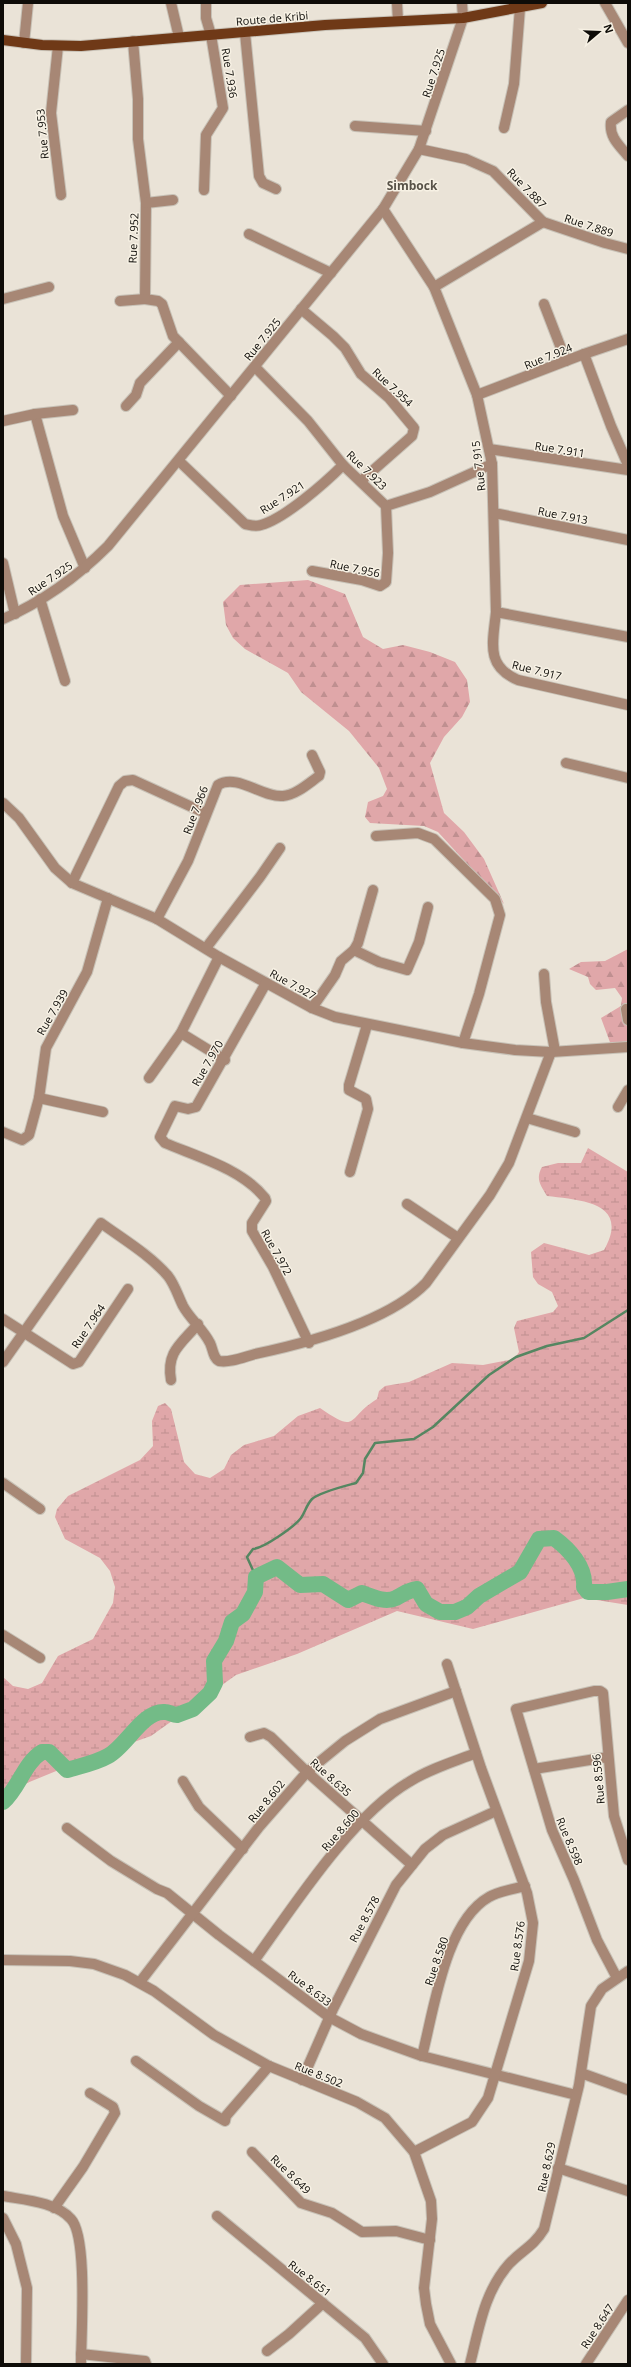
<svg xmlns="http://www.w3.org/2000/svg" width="631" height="2367" font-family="'Open Sans',sans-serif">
<defs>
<pattern id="forest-firs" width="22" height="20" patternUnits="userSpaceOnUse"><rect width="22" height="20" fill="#e0a7a9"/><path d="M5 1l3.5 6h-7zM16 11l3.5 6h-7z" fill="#bf8f90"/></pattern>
<pattern id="wetland-marsh" width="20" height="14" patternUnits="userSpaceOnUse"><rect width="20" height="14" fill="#e0a7a9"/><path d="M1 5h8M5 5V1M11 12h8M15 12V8" fill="none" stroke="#bf8f90"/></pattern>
</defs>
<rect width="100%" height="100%" fill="#eae3d7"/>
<!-- forest -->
<g fill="url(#forest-firs)">
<polygon points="308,580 345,594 363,637 383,649 403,645 430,652 455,662 467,680 470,702 462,717 444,737 430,763 444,813 464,832 484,859 504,904 438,832 424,826 370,823 365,817 368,802 383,796 387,789 379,768 349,731 301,692 288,673 245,649 233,638 226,625 223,602 240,585"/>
<polygon points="628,949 628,1050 611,1045 601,1018 621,1006 622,998 615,988 596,990 590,984 588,977 569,969 581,962 605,961"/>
</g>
<!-- wetland -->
<path fill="url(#wetland-marsh)" d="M588 1148 628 1172V1605L584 1598 473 1629 397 1611 297 1654 236 1675 151 1736 83 1760 27 1783 3 1800V1677L13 1686 28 1689 42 1683 58 1656 93 1639 113 1603 115 1587 110 1571 100 1558 65 1539 55 1517 57 1509 68 1496 140 1460 153 1446 152 1421 158 1406 165 1403 171 1409 184 1462 195 1474 210 1478 224 1469 231 1455 244 1445 274 1436 298 1416 320 1408C359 1435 346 1418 377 1399L379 1391 385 1386 409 1382 452 1363 483 1365 514 1359 519 1352 514 1328 517 1321 553 1312 558 1306 552 1292 538 1284 533 1277 531 1252 544 1243 589 1255 604 1250C631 1202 580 1200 547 1196 541 1186 535 1179 542 1167L558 1163H581Z"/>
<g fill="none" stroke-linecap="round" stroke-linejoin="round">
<!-- stream -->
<path stroke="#558661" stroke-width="2.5" d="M256 1577 247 1557 253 1549C264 1548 294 1527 301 1518 305 1512 307 1504 312 1499 320 1492 345 1486 356 1483L363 1473 365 1459 375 1443 414 1439 433 1427 489 1375 516 1357 547 1346 584 1338 628 1310"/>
<!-- river -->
<path stroke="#73bb87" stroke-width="16" d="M3 1802C19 1788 24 1763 42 1752H49L67 1770C80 1766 96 1763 108 1756 126 1747 143 1710 165 1712 169 1712 173 1715 177 1715L193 1709 210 1693 215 1683 214 1661 226 1641 232 1622 243 1614 255 1592 256 1577 277 1567 300 1585 323 1584 348 1600 362 1593C373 1597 385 1603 396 1598 404 1594 408 1590 417 1589L426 1604 440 1612H455L467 1607 479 1596 520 1572 539 1539 554 1538C569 1549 586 1567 584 1587L588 1592H607L628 1589"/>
<defs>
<g id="minor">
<polyline points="171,3 179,37"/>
<polyline points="397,3 398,21"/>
<polyline points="605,3 628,43"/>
<polyline points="245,33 259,176 263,183 276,189"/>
<polyline points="133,41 138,99 138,139 146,203 145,299 158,301 162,304 173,336 231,396"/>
<polyline points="24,43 28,3"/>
<polyline points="58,46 51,113 61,195"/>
<path d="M628 110 611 122C609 137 619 145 628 156"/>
<polyline points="355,126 426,131"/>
<polyline points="504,128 514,84 520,8"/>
<polyline points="419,149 466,159 493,171 543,222 434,287"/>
<polyline points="204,190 206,135 223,108 211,35 206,18 206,3"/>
<polyline points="146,203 173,200"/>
<polyline points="383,209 434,287 477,395 492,464 496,612 628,637"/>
<polyline points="543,222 605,243 628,249"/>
<polyline points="249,234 331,273"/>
<polyline points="3,299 49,287"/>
<polyline points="120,301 145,299"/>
<polyline points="544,304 566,361"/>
<polyline points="301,309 333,336 345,348 361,374 389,398 414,428 412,436 361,481"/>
<polyline points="584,354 628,339"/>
<polyline points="255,367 308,421 343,465 386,506 430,492 492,464"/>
<polyline points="477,395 584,354 611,426 628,465"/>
<polyline points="126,406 136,395 140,383 179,342"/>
<polyline points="35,414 63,516 85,568"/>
<polyline points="3,421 35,414 73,410"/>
<polyline points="489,449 628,470"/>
<path d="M179 461 245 524C250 525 256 527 261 525 284 519 325 483 343 465"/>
<polyline points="494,513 628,540"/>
<polyline points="3,563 15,614"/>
<polyline points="312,571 362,580 380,586 386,582 388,553 386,506"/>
<polyline points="40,599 65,681"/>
<path d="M496 612C493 642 485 666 518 680L628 705"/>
<path d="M3 619C42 602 78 576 108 546L383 209 419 149 463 18 462 3"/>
<polyline points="566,763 628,778"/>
<polyline points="3,803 19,818 55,868 72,883 157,919 219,957 312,1008 335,1017 463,1043 515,1050 551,1052 628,1047"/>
<polyline points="376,836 418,833 434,839 495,899 500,915 479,994 463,1043"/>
<polyline points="72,883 119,786 125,781 133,780 205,813"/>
<path d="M157 919 188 861 218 785C237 773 263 798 283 796 296 795 309 783 319 776L320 772 312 755"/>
<polyline points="206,948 260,877 280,848"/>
<polyline points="354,950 379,962 407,970 419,942 428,907"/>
<polyline points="544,974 546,1002 555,1051"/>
<path d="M266 983 196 1107 188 1109 175 1106 160 1137 165 1143C198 1157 242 1169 265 1198L266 1201 252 1223V1231L273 1267 309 1343"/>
<polyline points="312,1008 335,975 341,961 354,950 358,943 373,890"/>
<polyline points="626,1009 628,1020"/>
<polyline points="181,1033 225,1060"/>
<polyline points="149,1078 181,1033 219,957"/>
<polyline points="39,1098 103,1112"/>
<polyline points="618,1107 628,1090"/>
<polyline points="527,1118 575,1132"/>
<polyline points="3,1132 22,1140 29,1135 39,1098 46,1048 87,972 108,898"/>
<polyline points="350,1172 368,1109 366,1099 349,1090 349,1085 367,1025"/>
<polyline points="407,1204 458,1238"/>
<polyline points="3,1319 73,1364 79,1362 128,1289"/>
<path d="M3 1362 101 1223C123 1239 150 1255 168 1276 175 1285 178 1296 183 1306 190 1319 203 1329 210 1343 213 1349 213 1358 219 1361 230 1363 244 1357 255 1354 307 1343 388 1322 426 1283L490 1195 509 1163 551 1052"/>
<path d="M171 1380C166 1352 181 1344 198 1324"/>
<polyline points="3,1483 40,1509"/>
<polyline points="3,1635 40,1658"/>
<polyline points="250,1737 264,1733 271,1737 307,1772 412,1865"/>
<polyline points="534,1769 608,1757"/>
<polyline points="183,1781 199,1807 243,1849"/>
<polyline points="67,1828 111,1861 157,1889 167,1893 219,1935 329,2017 361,2034 422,2056 576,2095"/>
<polyline points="3,1960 70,1961 94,1964 125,1975 154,1991 214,2035 269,2066 357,2102 385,2118 414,2152 431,2201 432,2219 424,2288 426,2304 430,2324 451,2364"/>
<path d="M254 1961C293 1907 352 1815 409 1782 429 1769 453 1762 476 1753"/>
<polyline points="617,1978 597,1940 574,1880 552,1830 516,1709 594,1691 600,1691 603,1693 614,1816 628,1860"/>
<polyline points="140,1982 259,1827 307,1772 345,1741 380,1719 456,1691"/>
<path d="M422 2056C434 2010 445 1922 489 1897 499 1891 514 1889 525 1886"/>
<polyline points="136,2061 199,2106 225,2121 226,2116 269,2066"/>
<polyline points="581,2073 628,2090"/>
<polyline points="302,2080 333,2009 396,1885 425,1849 443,1835 496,1811"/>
<polyline points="252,2152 301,2203 332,2213 362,2232 396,2231 430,2240"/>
<polyline points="414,2152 472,2122 488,2098 529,1961 533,1923 527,1893 481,1768 447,1664"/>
<polyline points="558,2168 628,2191"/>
<path d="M3 2196C25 2200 56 2202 71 2219 88 2237 81 2336 81 2364"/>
<polyline points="54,2208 83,2167 115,2113 113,2107 90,2093"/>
<polyline points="217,2216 365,2338 383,2364"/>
<polyline points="3,2218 16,2244 27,2288 26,2364"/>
<polyline points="267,2351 289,2334 323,2303"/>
<polyline points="81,2354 145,2361 146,2364"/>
<path d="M470 2364C479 2329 484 2292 509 2264 522 2250 533 2247 544 2229L579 2085 591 2006 602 1989 628 1971"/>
<polyline points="586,2364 628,2300"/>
</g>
<polyline id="major" points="3,40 42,45 81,46 325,25 463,18 542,3"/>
</defs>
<!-- minor casing -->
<use href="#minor" stroke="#c7c1b6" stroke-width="12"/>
<!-- major casing -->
<use href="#major" stroke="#c7c1b6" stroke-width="12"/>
<!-- minor -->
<use href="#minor" stroke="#a78775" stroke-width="10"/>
<!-- major -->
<use href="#major" stroke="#6f3917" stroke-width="10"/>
</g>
<g text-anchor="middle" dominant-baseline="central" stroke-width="3" stroke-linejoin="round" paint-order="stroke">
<!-- street labels -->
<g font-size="11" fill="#0e0c08" stroke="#f7f1e4">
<text transform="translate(272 18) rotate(-5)">Route de Kribi</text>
<text transform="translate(230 73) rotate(81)">Rue 7.936</text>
<text transform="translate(433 73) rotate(-72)">Rue 7.925</text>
<text transform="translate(42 134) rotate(-95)">Rue 7.953</text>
<text transform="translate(527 188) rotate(46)">Rue 7.887</text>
<text transform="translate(589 225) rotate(18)">Rue 7.889</text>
<text transform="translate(133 238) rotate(-88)">Rue 7.952</text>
<text transform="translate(262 339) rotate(-51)">Rue 7.925</text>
<text transform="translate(548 356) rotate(-22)">Rue 7.924</text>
<text transform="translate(393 387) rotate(43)">Rue 7.954</text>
<text transform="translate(560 449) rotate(9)">Rue 7.911</text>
<text transform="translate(478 466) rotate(-97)">Rue 7.915</text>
<text transform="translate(367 470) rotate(44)">Rue 7.923</text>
<text transform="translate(282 497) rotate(-33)">Rue 7.921</text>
<text transform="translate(563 515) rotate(11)">Rue 7.913</text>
<text transform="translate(355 568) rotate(12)">Rue 7.956</text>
<text transform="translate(50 578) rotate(-34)">Rue 7.925</text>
<text transform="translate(537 670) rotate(14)">Rue 7.917</text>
<text transform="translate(195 810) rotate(-69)">Rue 7.966</text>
<text transform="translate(293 984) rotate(29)">Rue 7.927</text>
<text transform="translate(52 1012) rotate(-60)">Rue 7.939</text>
<text transform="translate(207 1063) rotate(-60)">Rue 7.970</text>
<text transform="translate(277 1252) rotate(61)">Rue 7.972</text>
<text transform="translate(88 1326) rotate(-56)">Rue 7.964</text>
<text transform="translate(331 1777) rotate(42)">Rue 8.635</text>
<text transform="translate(598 1779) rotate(-95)">Rue 8.596</text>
<text transform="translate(266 1801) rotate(-51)">Rue 8.602</text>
<text transform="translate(340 1830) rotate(-49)">Rue 8.600</text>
<text transform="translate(570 1841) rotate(67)">Rue 8.598</text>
<text transform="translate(364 1919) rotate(-62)">Rue 8.578</text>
<text transform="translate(517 1946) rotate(-82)">Rue 8.576</text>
<text transform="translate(436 1961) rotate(-71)">Rue 8.580</text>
<text transform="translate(310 1988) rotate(37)">Rue 8.633</text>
<text transform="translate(319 2074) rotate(22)">Rue 8.502</text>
<text transform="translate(546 2167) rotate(-78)">Rue 8.629</text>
<text transform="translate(291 2174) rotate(44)">Rue 8.649</text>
<text transform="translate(310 2278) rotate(38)">Rue 8.651</text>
<text transform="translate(597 2326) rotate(-57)">Rue 8.647</text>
</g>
<!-- neighbourhood labels -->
<g font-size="12" font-weight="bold" fill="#585248" stroke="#f7f1e4">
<text x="412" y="185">Simbock</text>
</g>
</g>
<!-- border -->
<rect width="631" height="2367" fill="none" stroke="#0e0c08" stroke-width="8"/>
<!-- north arrow -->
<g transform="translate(599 32) rotate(71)" stroke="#f7f1e4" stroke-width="3" paint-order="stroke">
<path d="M0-3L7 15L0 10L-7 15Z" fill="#0e0c08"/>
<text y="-6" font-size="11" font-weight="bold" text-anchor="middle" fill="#0e0c08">N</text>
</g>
</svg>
